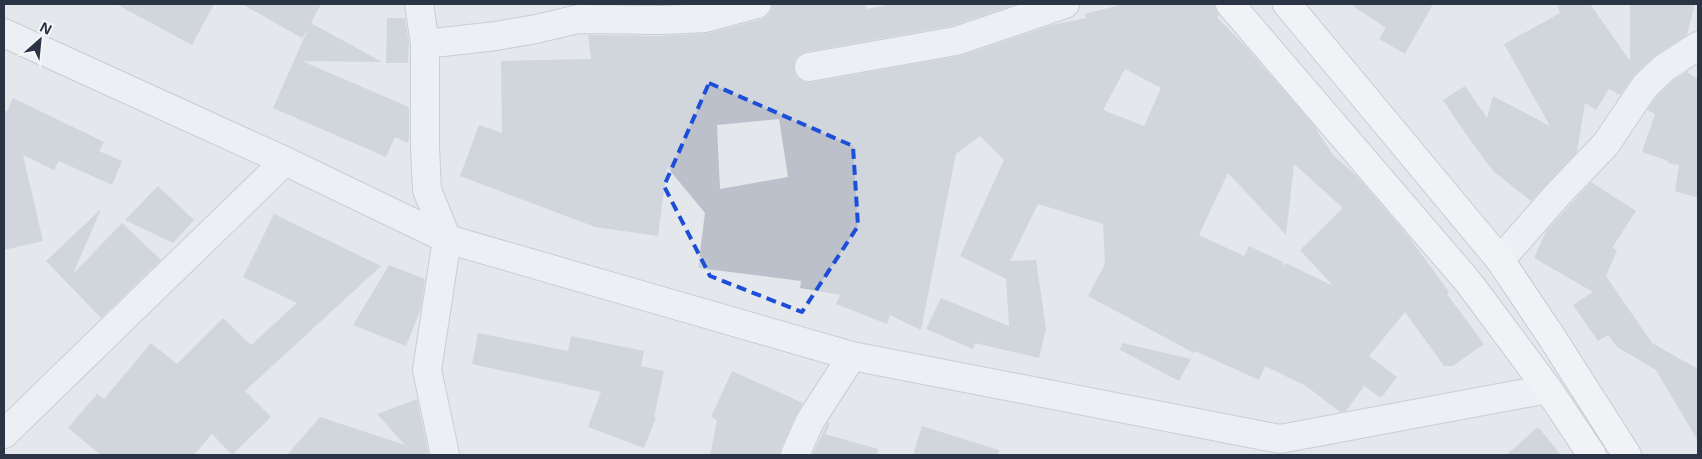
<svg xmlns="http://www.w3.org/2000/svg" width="1702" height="459" font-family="'Noto Sans',sans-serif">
<rect width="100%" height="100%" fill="#e4e7ec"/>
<!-- building -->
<g fill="#bbc0ca" fill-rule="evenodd">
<polygon points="116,4 214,4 192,45"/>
<polygon points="242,4 321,4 311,23 382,62 302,61 409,107 409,139 408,143 395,137 386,157 273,108 308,29 302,38"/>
<path d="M772 4H865L867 9 892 4H1011V6L952 26 806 52 799 55 795 61 794 69 797 77 803 81 811 82 959 56 1052 25 1086 18 1085 14 1124 4H1215V7L1219 16 1217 17 1246 47 1313 124 1333 155 1357 176 1409 237 1449 292 1447 294 1484 344 1453 366H1444L1405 312 1369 356 1397 377 1381 398 1364 386 1346 411 1340 412 1306 386 1265 366 1259 380 1195 351 1194 353 1088 296 1105 264 1103 224 1038 204 1010 261 1036 260 1046 329 1039 358 975 343 973 349 926 329 941 298 1009 326 1006 279 960 256 1004 160 980 136 956 154 921 330 890 315 887 324 836 304 840 295 800 288 801 281 698 268 705 213 667 167 658 236 595 227 460 176 479 125 502 133 501 61 591 59 588 35 662 36 709 33 762 19 768 15 772 8ZM1125 69 1161 88 1144 126 1103 110ZM779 119 788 177 720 189 717 125ZM1294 164 1343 208 1300 250 1333 286 1286 263 1282 266 1283 262 1249 246 1244 256 1199 235 1228 173 1286 235Z"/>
<polygon points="1350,4 1433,4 1405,54 1379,39 1386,28"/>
<polygon points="1557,4 1590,4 1630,61 1630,4 1695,4 1687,35 1653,57 1634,75 1620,95 1609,89 1596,110 1585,103 1577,152 1531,201 1493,171 1465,133 1443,100 1465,86 1487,118 1493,96 1550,126 1504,44 1560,13"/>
<polygon points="387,18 405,18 409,43 408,63 386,63"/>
<polygon points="1688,71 1688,73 1698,79 1698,198 1675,191 1679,165 1668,163 1668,161 1642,152 1655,114 1647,110 1657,96 1674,80"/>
<polygon points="13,98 104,142 99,151 122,161 112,185 59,161 54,170 23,155 43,241 4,250 4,111 7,111"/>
<polygon points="1591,182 1636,211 1612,248 1617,250 1606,276 1652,343 1698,369 1698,441 1656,370 1617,347 1608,335 1598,341 1573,305 1593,292 1534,258 1546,231"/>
<polygon points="158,186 194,220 173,243 125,220"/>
<polygon points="101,209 73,274 122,223 161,260 101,318 46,261"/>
<polygon points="274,214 381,266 245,391 271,417 232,455 212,434 194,455 101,455 68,428 97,394 104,399 151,343 177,364 223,318 251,345 297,303 243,277"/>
<polygon points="389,265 425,279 421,308 406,346 353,325"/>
<polygon points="478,333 568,351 571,336 644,351 641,366 664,371 654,417 656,418 644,448 588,427 601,392 472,364"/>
<polygon points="1122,343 1191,359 1179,381 1120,350"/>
<polygon points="732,371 803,403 796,415 781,449 780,455 710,455 717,420 711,417"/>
<polygon points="417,399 429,455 287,455 320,417 405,445 377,414"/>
<polygon points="828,422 830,423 825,434 878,449 877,455 812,455"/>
<polygon points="922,426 999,450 998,455 913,455"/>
<polygon points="1538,427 1561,455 1506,455"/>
</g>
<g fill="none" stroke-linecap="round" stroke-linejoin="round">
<defs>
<g id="minor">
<polyline points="419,4 425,44 425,147 427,190 447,239 427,370 445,455"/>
<polyline points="4,33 285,161 447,239 852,356 1280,439 1548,389"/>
<polyline points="425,44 496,36 536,29 578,19 662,20 705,18 757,4"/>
<polyline points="809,67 956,41 1065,4"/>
<polyline points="1500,260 1558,194 1606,144 1645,86 1664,68 1698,46"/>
<polyline points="4,434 285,161"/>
<polyline points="795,455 810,421 852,356"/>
</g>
<g id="major">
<polyline points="1230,4 1469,283 1548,389 1592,455"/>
<polyline points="1287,4 1500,260 1551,336 1627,455"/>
</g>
</defs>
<!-- minor casing -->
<use href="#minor" stroke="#a9aeb7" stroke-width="30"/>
<!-- major casing -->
<use href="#major" stroke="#a3abb8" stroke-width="30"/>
<!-- minor -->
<use href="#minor" stroke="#f7f8fa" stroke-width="28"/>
<!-- major -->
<use href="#major" stroke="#fff" stroke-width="28"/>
</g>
<!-- marked area -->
<path d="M0 0H1702V459H0ZM709 83 853 146 858 226 802 312 710 276 664 186Z" fill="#e4e7ec" fill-opacity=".55" fill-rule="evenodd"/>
<path fill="none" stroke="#1d4ed8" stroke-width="4" stroke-dasharray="10 6" stroke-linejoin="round" d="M709 83 853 146 858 226 802 312 710 276 664 186Z"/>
<!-- border -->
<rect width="1702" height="459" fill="none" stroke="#2b3445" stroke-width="10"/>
<!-- north arrow -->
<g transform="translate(40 40) rotate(27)" stroke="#f4f6f9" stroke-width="4" paint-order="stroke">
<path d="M0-4L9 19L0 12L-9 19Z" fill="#2b3445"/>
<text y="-8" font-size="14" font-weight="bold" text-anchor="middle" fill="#2b3445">N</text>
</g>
</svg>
